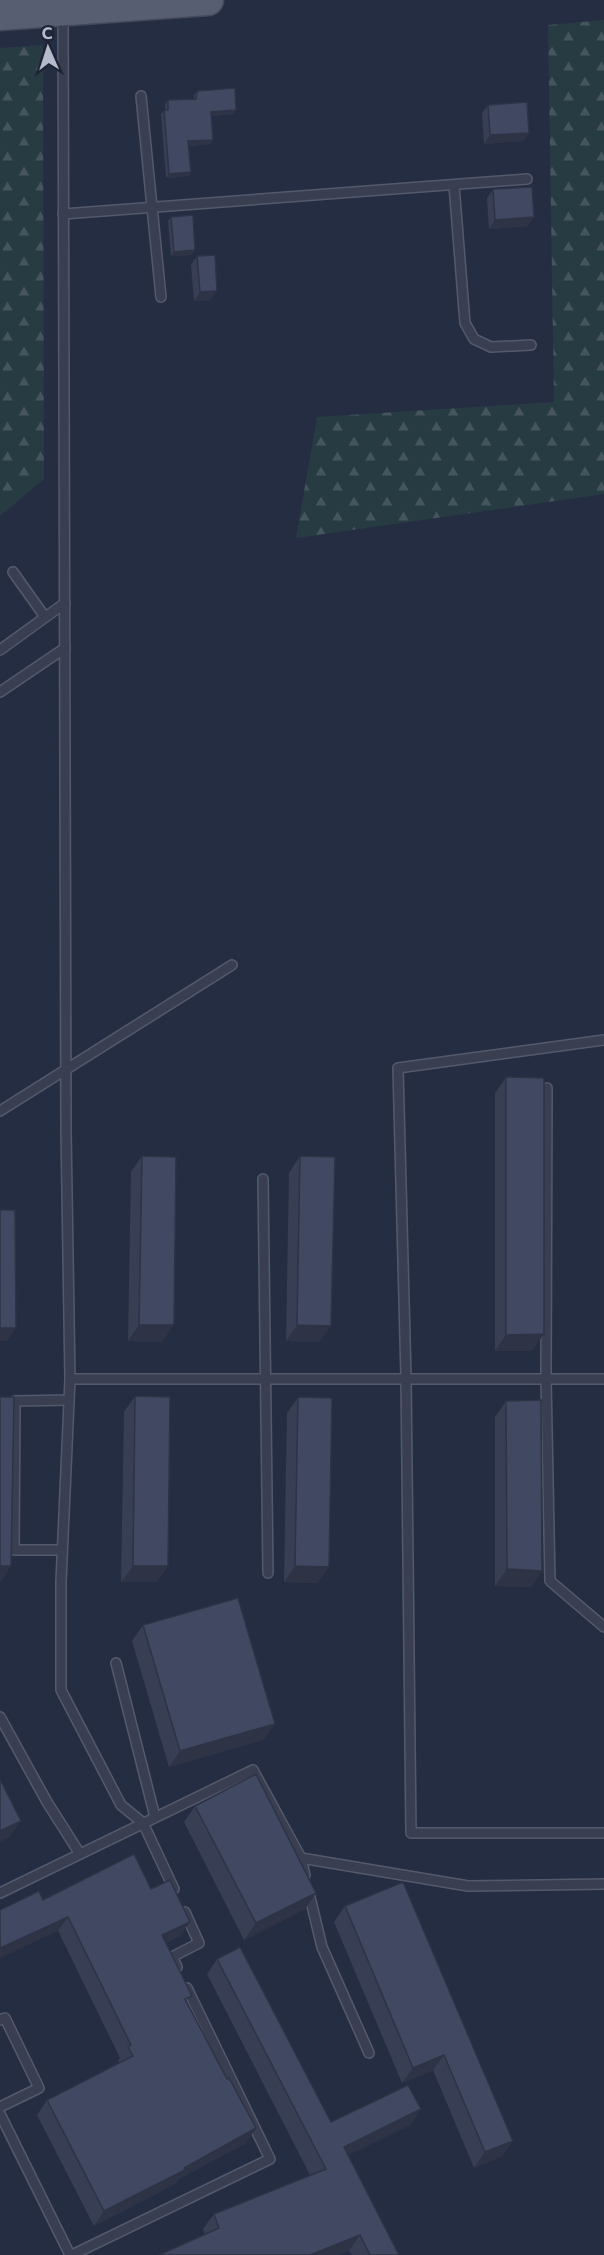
<svg xmlns="http://www.w3.org/2000/svg" width="604" height="2255" font-family="Commissioner,sans-serif">
<defs>
<pattern id="forest-firs" width="22" height="20" patternUnits="userSpaceOnUse" patternTransform="scale(1.5)"><rect width="22" height="20" fill="#273b43"/><path d="M5 1l3.5 6h-7zM16 11l3.5 6h-7z" fill="#44555d"/></pattern>
</defs>
<rect width="100%" height="100%" fill="#252d42"/>
<!-- forest -->
<g fill="url(#forest-firs)">
<polygon points="604,20 604,494 296,538 317,417 554,402 548,25"/>
<polygon points="43,45 44,479 0,516 0,48"/>
</g>
<g fill="none" stroke-linecap="round" stroke-linejoin="round">
<defs>
<g id="service">
<polyline points="63,15 66,1131 70,1379 61,1582 61,1690 121,1805 143,1823 174,1889"/>
<polyline points="141,96 161,297"/>
<polyline points="454,185 465,323 474,339 491,347 531,345"/>
<polyline points="63,214 527,179"/>
<polyline points="13,572 45,617"/>
<polyline points="0,650 65,603"/>
<polyline points="0,692 65,648"/>
<polyline points="604,1040 398,1068 406,1377 411,1833 604,1833"/>
<polyline points="547,1088 546,1379 550,1581 604,1627"/>
<polyline points="0,1111 232,965"/>
<polyline points="263,1179 268,1573"/>
<polyline points="70,1379 604,1379"/>
<polyline points="62,1550 14,1550 15,1401 69,1400"/>
<polyline points="116,1663 155,1817"/>
<polyline points="0,1717 47,1802 80,1854"/>
<polyline points="301,1858 468,1886 604,1884"/>
<polyline points="308,1889 322,1947 369,2053"/>
<polyline points="0,1893 253,1770 301,1858 305,1875"/>
<polyline points="177,1967 172,1957 199,1943 185,1912"/>
<polyline points="0,2020 5,2018 39,2088 0,2107"/>
<polyline points="0,2114 70,2255"/>
<polyline points="72,2255 270,2159 187,1988"/>
</g>
<polyline id="primary" points="0,15 208,0"/>
</defs>
<!-- service casing -->
<use href="#service" stroke="#545a6b" stroke-width="12"/>
<!-- primary casing -->
<use href="#primary" stroke="#43485a" stroke-width="33"/>
<!-- service -->
<use href="#service" stroke="#393f51" stroke-width="9"/>
<!-- primary -->
<use href="#primary" stroke="#575e71" stroke-width="30"/>
</g>
<!-- wall -->
<g fill="#383f54">
<polygon points="197,91 236,110 233,114 212,116 210,144 189,146 191,172 188,176 166,178 161,114 165,110 165,104 168,100 194,99 194,95"/>
<polygon points="488,105 529,133 523,141 484,144 482,113"/>
<polygon points="493,189 528,226 489,229 487,198"/>
<polygon points="171,217 192,255 171,256 168,221"/>
<polygon points="197,256 211,300 194,301 191,265"/>
<polygon points="506,1077 532,1351 495,1351 495,1093"/>
<polygon points="142,1156 162,1342 128,1341 131,1172"/>
<polygon points="300,1156 320,1342 286,1341 289,1173"/>
<polygon points="135,1396 168,1566 156,1582 121,1582 124,1412"/>
<polygon points="298,1397 329,1567 317,1583 284,1582 287,1413"/>
<polygon points="506,1401 542,1571 531,1587 495,1586 495,1417"/>
<polygon points="143,1625 275,1724 263,1740 169,1767 132,1641"/>
<polygon points="195,1806 316,1893 305,1909 244,1940 184,1822"/>
<polygon points="151,1889 180,1936 166,1943 187,2003 246,2143 179,2179 175,2184 94,2226 37,2115 47,2100 119,2063 118,2061 120,2058 43,1900"/>
<polygon points="345,1906 513,2141 502,2156 474,2168 433,2070 402,2083 334,1922"/>
<polygon points="217,1959 331,2122 421,2109 410,2125 348,2155 399,2255 352,2255 349,2251 205,2235 203,2229 214,2214 310,2175 207,1974"/>
</g>
<!-- shaded-wall -->
<g fill="#2e3345">
<polygon points="236,110 233,114 208,116 211,112"/>
<polygon points="529,133 523,141 484,144 490,135"/>
<polygon points="213,140 210,144 185,146 188,141"/>
<polygon points="191,172 188,176 166,178 169,174"/>
<polygon points="534,217 528,226 489,229 495,220"/>
<polygon points="195,250 192,255 171,256 174,252"/>
<polygon points="217,291 211,300 194,301 200,292"/>
<polygon points="139,1325 174,1325 162,1342 128,1341"/>
<polygon points="297,1325 331,1326 320,1342 286,1341"/>
<polygon points="0,1328 16,1328 7,1341 0,1341"/>
<polygon points="544,1334 532,1351 495,1351 506,1335"/>
<polygon points="0,1566 11,1566 0,1583"/>
<polygon points="133,1566 168,1566 156,1582 121,1582"/>
<polygon points="295,1566 329,1567 317,1583 284,1582"/>
<polygon points="507,1569 542,1571 531,1587 495,1586"/>
<polygon points="275,1724 263,1740 169,1767 180,1751"/>
<polygon points="21,1821 10,1837 0,1842 0,1831"/>
<polygon points="316,1893 305,1909 244,1940 256,1923"/>
<polygon points="68,1917 58,1931 0,1958 0,1948"/>
<polygon points="190,1922 180,1936 152,1949 162,1935"/>
<polygon points="444,2055 433,2070 402,2083 413,2068"/>
<polygon points="421,2109 410,2125 333,2163 344,2147"/>
<polygon points="256,2128 246,2143 179,2179 175,2184 94,2226 104,2211"/>
<polygon points="513,2141 502,2156 474,2168 485,2152"/>
<polygon points="360,2235 349,2251 338,2255 310,2255"/>
</g>
<!-- building -->
<g fill="#414962" stroke="#2e3345" stroke-width="1.5">
<polygon points="235,88 236,110 211,112 213,140 188,141 191,172 169,174 164,110 168,110 168,100 196,99 197,91"/>
<polygon points="527,102 529,133 490,135 488,105"/>
<polygon points="532,187 534,217 495,220 493,189"/>
<polygon points="193,215 195,250 174,252 171,217"/>
<polygon points="215,255 217,291 200,292 197,256"/>
<polygon points="506,1077 544,1078 544,1334 506,1335"/>
<polygon points="142,1156 176,1157 174,1325 139,1325"/>
<polygon points="300,1156 335,1157 331,1326 297,1325"/>
<polygon points="0,1210 15,1210 16,1328 0,1328"/>
<polygon points="135,1396 170,1397 168,1566 133,1566"/>
<polygon points="0,1397 14,1397 11,1566 0,1566"/>
<polygon points="298,1397 332,1398 329,1567 295,1566"/>
<polygon points="541,1400 542,1571 507,1569 506,1401"/>
<polygon points="238,1598 275,1724 180,1751 143,1625"/>
<polygon points="256,1774 316,1893 256,1923 195,1806"/>
<polygon points="0,1779 21,1821 0,1831"/>
<polygon points="134,1854 151,1889 170,1880 190,1922 162,1935 192,1996 185,1999 227,2079 229,2078 256,2128 184,2168 185,2170 104,2211 47,2100 133,2056 128,2047 131,2045 68,1917 0,1948 0,1910 39,1891 43,1900"/>
<polygon points="403,1882 513,2141 485,2152 444,2055 413,2068 345,1906"/>
<polygon points="240,1947 331,2122 408,2085 421,2109 344,2147 399,2255 370,2255 360,2235 310,2255 159,2255 219,2228 214,2214 326,2169 217,1959"/>
</g>
<!-- north arrow -->
<g transform="translate(48 48) rotate(357)" stroke="#1e2436" stroke-width="4.5" paint-order="stroke">
<path d="M0-4.5L10 22L0 15L-10 22Z" fill="#b6bbcb"/>
<text y="-9" font-size="16" font-weight="bold" text-anchor="middle" fill="#b6bbcb">С</text>
</g>
</svg>
